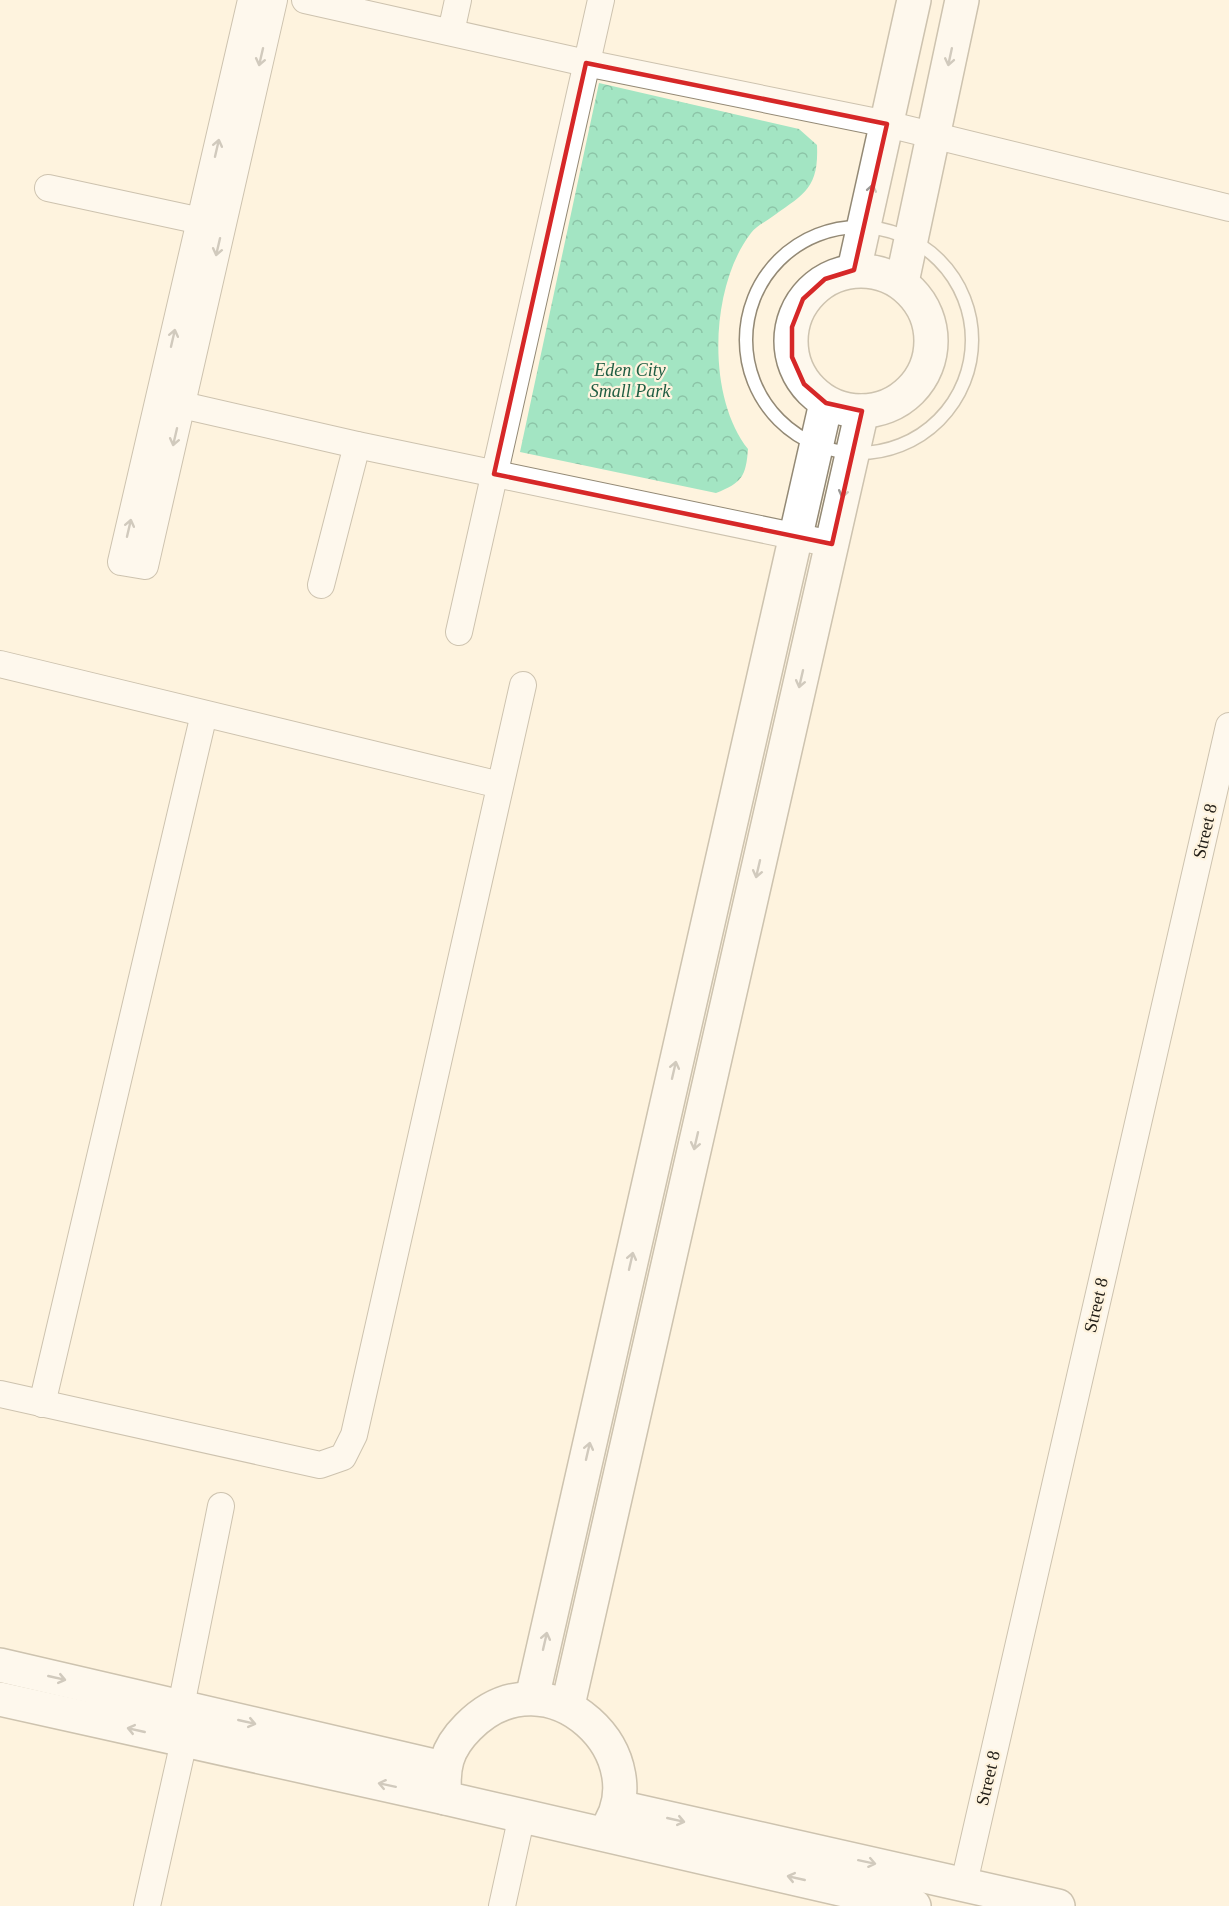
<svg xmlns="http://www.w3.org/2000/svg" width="1229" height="1906" font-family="'Times New Roman',serif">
<defs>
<pattern id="forest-crowns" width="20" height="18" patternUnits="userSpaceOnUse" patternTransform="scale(1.5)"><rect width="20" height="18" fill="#a3e5c3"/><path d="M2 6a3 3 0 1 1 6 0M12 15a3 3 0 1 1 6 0" fill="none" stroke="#8cc4a7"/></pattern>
</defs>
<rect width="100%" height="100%" fill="#fef3de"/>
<!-- forest -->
<path fill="url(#forest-crowns)" d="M599 83 799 129 817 145C819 190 803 194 769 219 763 223 755 227 751 233 710 286 706 396 748 449 746 476 742 483 716 493L520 452Z"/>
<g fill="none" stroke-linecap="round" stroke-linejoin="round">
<defs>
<circle id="lane" cx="859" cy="340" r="113"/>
<g id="street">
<polyline points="251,0 121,562 145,566 274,0"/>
<polyline points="305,0 586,63 887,124 1229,208"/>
<polyline points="451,32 458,0"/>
<polyline points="48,188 201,221"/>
<polyline points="182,405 357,445 832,544"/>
<polyline points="321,585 357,445"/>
<polyline points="459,632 601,0"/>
<polyline points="0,664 500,785"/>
<polyline points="0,1394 320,1465 343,1457 354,1435 523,685"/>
<polyline points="42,1404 204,714"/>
<polyline points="181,1706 221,1506"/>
<polyline points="964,1883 1229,726"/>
<polyline points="147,1906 184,1741"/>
<polyline points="502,1906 522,1815"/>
</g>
<g id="secondary">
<polyline points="854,270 914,0"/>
<circle cx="861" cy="341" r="70"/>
<polyline points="902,282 962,0"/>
<polyline points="0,1665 443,1768"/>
<polyline points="532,1698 826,403"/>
<polyline points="0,1699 445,1798"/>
<polyline points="568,1705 862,411"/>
<polyline points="619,1807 1058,1906"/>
<path d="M603 1834C663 1760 549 1645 468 1727 446 1749 442 1768 445 1798L914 1906"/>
</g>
</defs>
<!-- lane casing -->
<use href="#lane" stroke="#938975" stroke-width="15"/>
<!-- street casing -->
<use href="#street" stroke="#938975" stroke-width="28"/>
<!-- secondary casing -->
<use href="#secondary" stroke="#938975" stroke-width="36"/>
<!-- lane -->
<use href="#lane" stroke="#fff" stroke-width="12"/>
<!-- street -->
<use href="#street" stroke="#fff" stroke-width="26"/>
<!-- secondary -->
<use href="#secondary" stroke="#fff" stroke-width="33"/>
</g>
<!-- one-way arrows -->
<defs><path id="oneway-shaft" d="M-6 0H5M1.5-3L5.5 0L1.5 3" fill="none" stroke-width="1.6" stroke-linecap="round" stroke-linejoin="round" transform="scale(1.5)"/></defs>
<g stroke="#9b9996">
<use href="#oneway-shaft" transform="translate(261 57) rotate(103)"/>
<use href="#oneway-shaft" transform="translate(950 57) rotate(102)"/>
<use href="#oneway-shaft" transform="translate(217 148) rotate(-77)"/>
<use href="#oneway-shaft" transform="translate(871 193) rotate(-78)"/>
<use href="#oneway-shaft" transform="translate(218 247) rotate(103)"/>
<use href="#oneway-shaft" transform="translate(173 338) rotate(-77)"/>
<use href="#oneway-shaft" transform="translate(175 437) rotate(103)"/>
<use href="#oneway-shaft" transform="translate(844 489) rotate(103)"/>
<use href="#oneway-shaft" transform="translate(129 528) rotate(-77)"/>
<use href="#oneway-shaft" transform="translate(801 679) rotate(103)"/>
<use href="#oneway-shaft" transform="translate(758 869) rotate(103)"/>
<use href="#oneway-shaft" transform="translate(674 1070) rotate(-77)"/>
<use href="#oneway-shaft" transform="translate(696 1141) rotate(103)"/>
<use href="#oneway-shaft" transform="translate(631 1261) rotate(-77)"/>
<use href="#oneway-shaft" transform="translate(588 1451) rotate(-77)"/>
<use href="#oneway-shaft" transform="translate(545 1641) rotate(-77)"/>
<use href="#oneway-shaft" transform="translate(57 1678) rotate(13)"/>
<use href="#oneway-shaft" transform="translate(247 1722) rotate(13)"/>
<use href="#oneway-shaft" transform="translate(136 1730) rotate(-167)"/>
<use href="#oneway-shaft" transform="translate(387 1785) rotate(-168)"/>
<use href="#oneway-shaft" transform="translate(676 1820) rotate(13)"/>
<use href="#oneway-shaft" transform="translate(867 1862) rotate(12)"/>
<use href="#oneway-shaft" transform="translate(796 1878) rotate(-167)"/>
</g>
<!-- marked area -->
<path d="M0 0H1229V1906H0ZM586 63 887 124 854 270 825 279 803 299 792 327V357L804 384 826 403 862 411 832 544 494 474Z" fill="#fef3de" fill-opacity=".55" fill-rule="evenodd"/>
<path fill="none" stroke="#d62828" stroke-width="4.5" stroke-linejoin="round" d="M586 63 887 124 854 270 825 279 803 299 792 327V357L804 384 826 403 862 411 832 544 494 474Z"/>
<g text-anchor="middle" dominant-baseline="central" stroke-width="4.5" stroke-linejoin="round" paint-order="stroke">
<!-- park labels -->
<g font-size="18" font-style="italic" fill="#1f5d42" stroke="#fef3de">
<text x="630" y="370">Eden City<tspan x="630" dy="21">Small Park</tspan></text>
</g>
<!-- street labels -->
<g font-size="18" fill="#201c15" stroke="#fef3de">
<text transform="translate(1205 831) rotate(-77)">Street 8</text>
<text transform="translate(1096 1305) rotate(-77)">Street 8</text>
<text transform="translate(988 1778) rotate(-77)">Street 8</text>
</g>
</g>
</svg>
